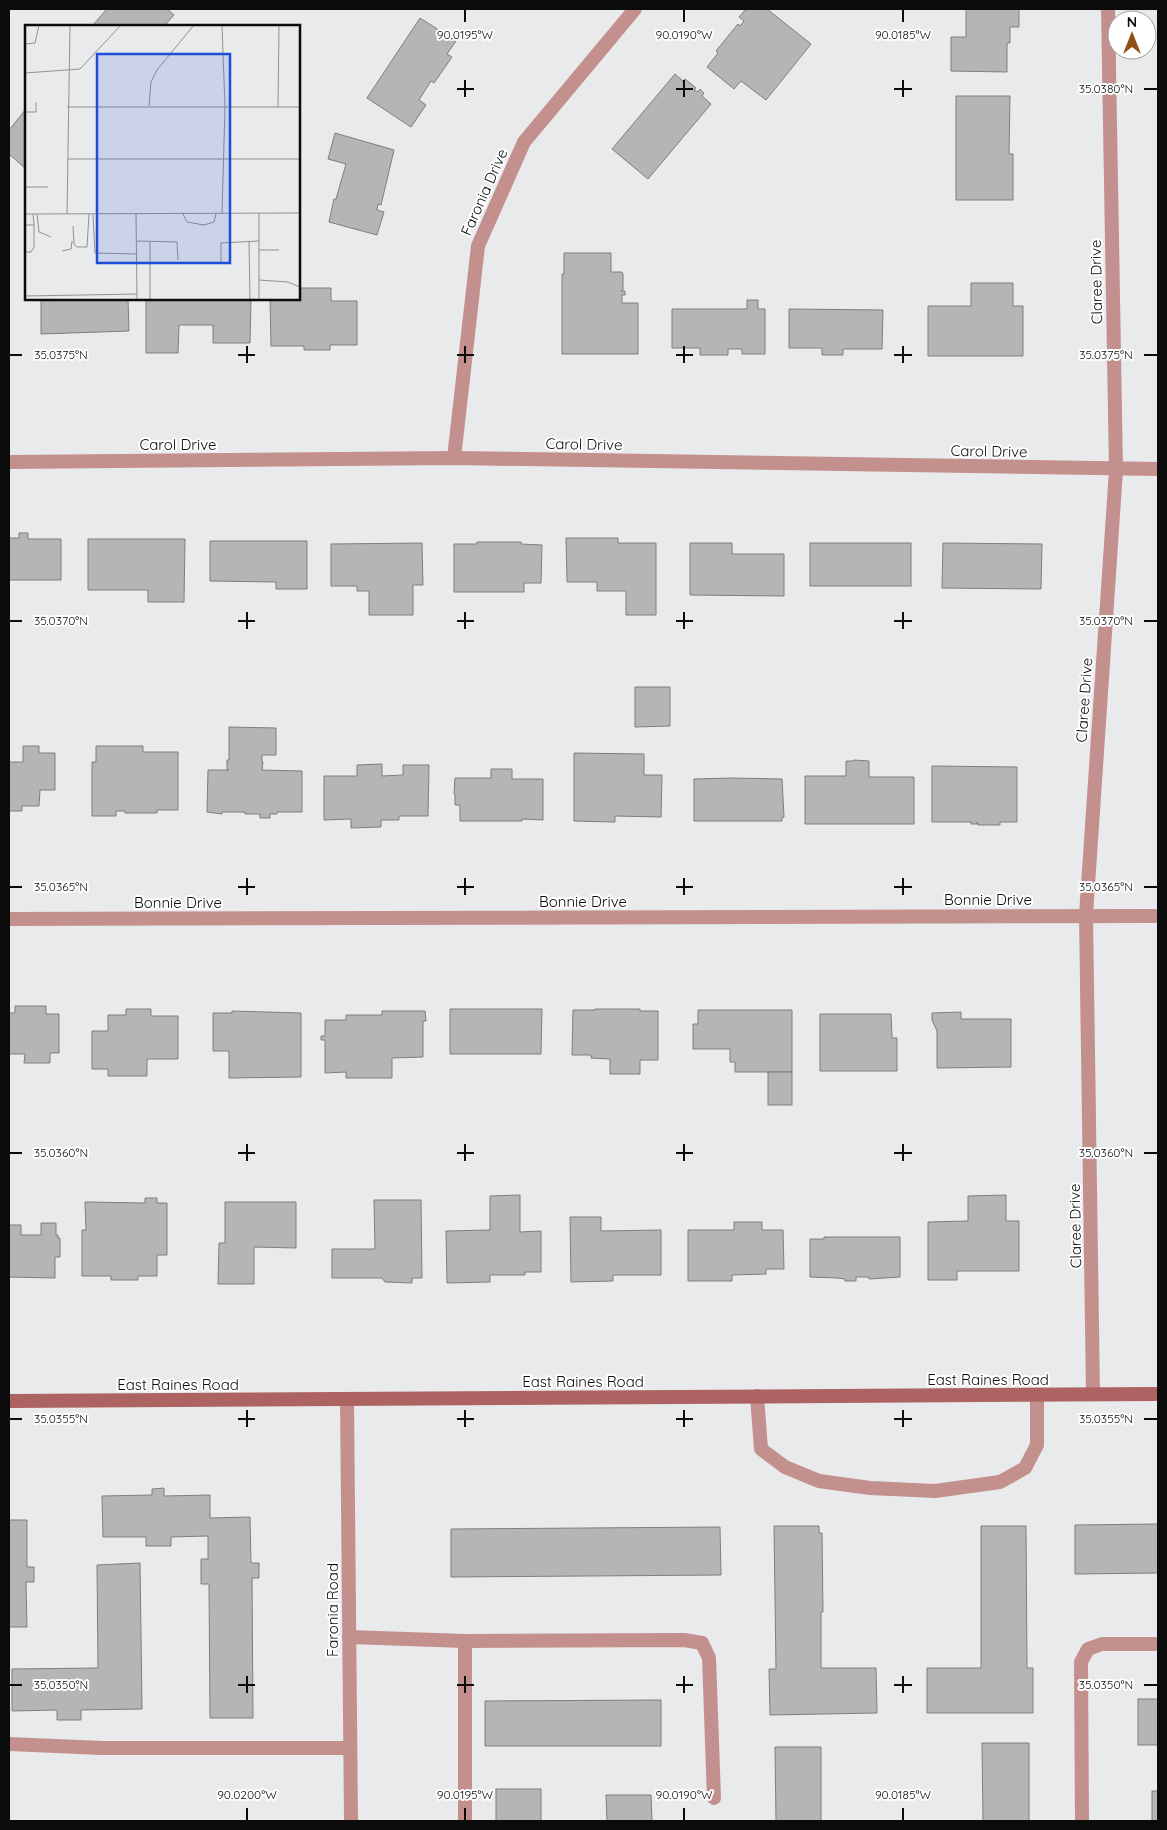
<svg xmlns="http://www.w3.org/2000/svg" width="1167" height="1830" font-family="Quicksand,sans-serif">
<rect width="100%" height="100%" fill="#e9eaeb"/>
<!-- building -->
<g fill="#b6b5b4" stroke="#7f7e7d">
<polygon points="107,9 167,9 174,15 164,26 92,26"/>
<polygon points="746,9 767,9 811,44 766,100 741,81 734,89 707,67 718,53 716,51 738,24 740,26 744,21 739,17"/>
<polygon points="966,9 1019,9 1019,27 1010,27 1010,43 1007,43 1007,72 951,71 951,37 966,37"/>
<polygon points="420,18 456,41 447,54 452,57 434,83 431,81 419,100 426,105 411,127 367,98"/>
<polygon points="675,74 683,81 685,79 696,88 694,90 698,92 700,89 704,93 702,96 711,104 648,179 612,149"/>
<polygon points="956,96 1010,96 1009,154 1013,154 1013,200 956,200"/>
<polygon points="26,109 26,169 9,154 9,130"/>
<polygon points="335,133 394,150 381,205 378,204 377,210 384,212 377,235 329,222 334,199 336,199 346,164 328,159"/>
<polygon points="564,253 611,253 611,272 622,272 623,274 623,290 621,291 625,291 625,295 622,295 622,303 638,303 638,354 562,354 562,274 564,274"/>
<polygon points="971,283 1013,283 1013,306 1023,306 1023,356 928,356 928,306 971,306"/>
<polygon points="299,288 331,288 331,301 357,301 357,345 330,345 330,350 304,350 304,346 271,346 270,299 299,299"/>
<polygon points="41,299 128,299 129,331 41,334"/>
<polygon points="146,299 251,299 250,343 213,343 213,325 179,325 178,353 146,353"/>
<polygon points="747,300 758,300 758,309 765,309 765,354 742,354 742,349 728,349 728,355 700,355 700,348 672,348 672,309 747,309"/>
<polygon points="789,309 883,310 882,349 843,349 843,355 822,355 822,348 789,348"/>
<polygon points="19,533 28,533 28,539 61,539 61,580 9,580 9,538 19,538"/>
<polygon points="566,538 618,538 618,543 656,543 656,615 626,615 626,591 597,591 597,582 567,582"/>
<polygon points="88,539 185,539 184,602 148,602 148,590 88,590"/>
<polygon points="210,541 307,541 307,589 276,589 276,582 210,581"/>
<polygon points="477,542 521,542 521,544 542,545 541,583 524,583 524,592 454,592 454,544 477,544"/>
<polygon points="422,543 423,585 413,585 413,615 369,615 369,591 357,591 357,586 331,586 331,544"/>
<polygon points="690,543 732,543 732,554 784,554 784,596 690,595"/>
<rect x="810" y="543" width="101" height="43"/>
<polygon points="943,543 1042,544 1041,589 942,588"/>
<polygon points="635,687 670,687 670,726 635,727"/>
<polygon points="229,727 276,728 276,755 262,755 262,762 263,762 262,770 302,771 302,812 277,812 277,814 270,814 270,818 260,818 260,814 245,814 245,812 222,812 222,814 207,812 208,770 229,770 227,769 227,760 229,760"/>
<polygon points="23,746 39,746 39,753 55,753 55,790 40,790 39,806 22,806 22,811 9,811 9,762 23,762"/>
<polygon points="96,746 143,746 143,752 178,752 178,810 157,810 157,813 125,813 125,811 116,811 116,816 92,816 92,762 96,762"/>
<polygon points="574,753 644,754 644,775 662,775 661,817 615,816 615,822 574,821"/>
<polygon points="854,760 869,761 869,777 914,777 914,824 805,824 805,776 846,776 846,761 854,761"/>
<polygon points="382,764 382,776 403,775 403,765 429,765 428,816 399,816 399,820 381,820 381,827 351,828 351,819 324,820 324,776 357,776 357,765"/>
<polygon points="932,766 1017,767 1017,822 1000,822 1000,825 978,825 977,822 977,824 971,824 971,822 932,822"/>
<polygon points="491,769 512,769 512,779 543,779 543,820 522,819 522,821 460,821 460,807 459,805 455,805 455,794 454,794 455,778 491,778"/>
<polygon points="732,778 782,779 784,817 782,817 782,821 694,821 694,779"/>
<polygon points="15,1006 46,1006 46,1014 59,1014 59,1053 50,1053 50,1063 24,1063 25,1054 9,1054 9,1013 15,1013"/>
<polygon points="126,1009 151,1009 151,1016 178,1016 178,1059 147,1059 147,1076 108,1076 108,1069 92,1069 92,1031 108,1031 108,1015 126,1015"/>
<polygon points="450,1009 542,1009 541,1054 450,1054"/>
<polygon points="595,1009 640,1009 640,1011 658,1011 658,1060 640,1060 640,1074 610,1074 610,1059 591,1058 591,1055 572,1055 573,1010 595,1010"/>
<polygon points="698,1010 792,1010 792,1072 735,1072 735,1062 730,1062 730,1049 693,1049 693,1024 698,1024"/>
<polygon points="232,1011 301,1013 301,1077 229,1078 229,1051 213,1051 213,1013 232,1013"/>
<polygon points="382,1011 425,1011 426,1021 423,1021 423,1057 392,1058 392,1078 346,1078 346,1072 325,1073 325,1040 321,1040 321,1036 325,1036 325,1020 346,1020 346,1015 382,1015"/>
<polygon points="961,1012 961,1019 1011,1019 1011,1067 937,1068 937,1031 932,1020 932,1013"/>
<polygon points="820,1014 891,1014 892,1038 897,1038 897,1071 820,1071"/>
<rect x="768" y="1072" width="24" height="33"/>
<polygon points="520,1195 520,1232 541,1231 541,1272 525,1272 525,1275 490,1275 490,1282 447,1283 446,1231 490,1230 490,1196"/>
<polygon points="1006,1195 1006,1221 1019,1221 1019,1271 957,1271 957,1280 928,1280 928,1222 968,1221 968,1196"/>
<polygon points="145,1198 157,1198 157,1203 167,1203 167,1255 157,1255 157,1276 138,1276 138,1280 111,1280 111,1276 82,1276 82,1230 86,1230 85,1202 145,1203"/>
<polygon points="374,1200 421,1200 422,1278 412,1278 412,1283 385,1282 382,1278 332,1278 332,1249 375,1249"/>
<polygon points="225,1202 296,1202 296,1248 254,1247 254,1284 218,1284 219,1243 225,1243"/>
<polygon points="570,1217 601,1217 601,1231 661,1230 661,1275 613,1275 613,1281 571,1282"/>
<polygon points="734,1222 762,1222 762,1230 783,1230 784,1269 766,1269 766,1274 732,1275 732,1281 688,1281 688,1230 734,1230"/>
<polygon points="41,1223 56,1223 56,1235 58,1235 58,1238 60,1238 60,1257 55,1257 55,1278 9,1277 9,1225 21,1225 21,1235 41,1235"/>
<polygon points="824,1237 900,1237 900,1277 869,1279 869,1277 856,1277 856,1281 845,1281 845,1279 837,1278 810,1277 810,1239 824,1239"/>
<polygon points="164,1488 164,1496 210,1495 210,1518 250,1517 251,1563 259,1563 259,1578 252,1578 253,1718 210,1718 209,1584 201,1584 201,1559 208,1559 208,1536 171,1537 171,1546 146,1546 146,1537 103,1537 102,1496 152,1495 152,1489"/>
<polygon points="9,1520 27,1520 27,1567 34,1567 34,1582 26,1582 27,1627 9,1627"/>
<polygon points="1158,1524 1158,1573 1075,1574 1075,1525"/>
<polygon points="774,1526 819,1526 819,1533 822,1533 823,1612 821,1612 821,1668 876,1668 877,1713 770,1715 769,1669 776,1669"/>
<polygon points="981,1526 1026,1526 1027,1668 1033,1668 1033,1713 927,1713 927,1668 981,1668"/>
<polygon points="720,1527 721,1575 451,1577 451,1529"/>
<polygon points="140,1563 142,1709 81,1710 81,1720 57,1720 57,1710 12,1711 12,1669 98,1668 97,1565"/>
<rect x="1138" y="1699" width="20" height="46"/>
<polygon points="661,1700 661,1746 485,1746 485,1701"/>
<polygon points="982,1743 1029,1743 1029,1821 983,1821"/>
<polygon points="775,1747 821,1747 821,1821 776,1821"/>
<rect x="496" y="1789" width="45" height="32"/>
<rect x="1152" y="1791" width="6" height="30"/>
<polygon points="606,1795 651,1795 652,1821 607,1821"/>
</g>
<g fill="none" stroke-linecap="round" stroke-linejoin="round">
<!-- service -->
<g stroke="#c3908e" stroke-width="14">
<polyline points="757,1396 761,1449 785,1467 819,1481 870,1488 935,1491 1000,1482 1025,1468 1037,1445 1037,1395"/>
<polyline points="349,1637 465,1641 684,1640 702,1643 709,1658 714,1798"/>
<polyline points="465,1641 465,1821"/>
<polyline points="9,1744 102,1748 350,1748"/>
<polyline points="1082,1821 1081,1662 1088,1649 1102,1644 1158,1644"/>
</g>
<!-- minor -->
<g stroke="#c3908e" stroke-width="14">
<polyline points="454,458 478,246 524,142 635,9"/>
<polyline points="9,462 454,458 1158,469"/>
<polyline points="9,919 1158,916"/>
<polyline points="1093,1394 1086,915 1116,470 1108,9"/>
</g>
<!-- tertiary -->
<polyline stroke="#c3908e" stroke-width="14" points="347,1399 351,1821"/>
<!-- secondary -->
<polyline stroke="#ac6361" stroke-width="14" points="9,1401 1158,1394"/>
</g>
<!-- ticks -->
<path fill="none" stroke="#0b0b0c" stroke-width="2" d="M465 10V22M684 10V22M903 10V22M465 80V97M684 80V97M903 80V97M457 89H474M676 89H693M894 89H912M1144 89H1157M247 346V363M465 346V363M684 346V363M903 346V363M10 355H22M238 355H255M457 355H474M676 355H693M894 355H912M1144 355H1157M247 612V629M465 612V629M684 612V629M903 612V629M10 621H22M238 621H255M457 621H474M676 621H693M894 621H912M1144 621H1157M247 878V895M465 878V895M684 878V895M903 878V895M10 887H22M238 887H255M457 887H474M676 887H693M894 887H912M1144 887H1157M247 1144V1161M465 1144V1161M684 1144V1161M903 1144V1161M10 1153H22M238 1153H255M457 1153H474M676 1153H693M894 1153H912M1144 1153H1157M247 1410V1427M465 1410V1427M684 1410V1427M903 1410V1427M10 1419H22M238 1419H255M457 1419H474M676 1419H693M894 1419H912M1144 1419H1157M247 1676V1693M465 1676V1693M684 1676V1693M903 1676V1693M10 1685H22M238 1685H255M457 1685H474M676 1685H693M894 1685H912M1144 1685H1157M247 1808V1820M465 1808V1820M684 1808V1820M903 1808V1820"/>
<g text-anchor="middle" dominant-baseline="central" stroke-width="4" stroke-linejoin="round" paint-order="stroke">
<!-- street labels -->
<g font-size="15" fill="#0b0b0c" stroke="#fff">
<text transform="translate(484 192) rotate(-66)">Faronia Drive</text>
<text transform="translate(1096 282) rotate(-91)">Claree Drive</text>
<text x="178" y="444">Carol Drive</text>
<text transform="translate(584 444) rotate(1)">Carol Drive</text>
<text transform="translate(989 451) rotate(1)">Carol Drive</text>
<text transform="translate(1084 700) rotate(-86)">Claree Drive</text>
<text x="988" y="899">Bonnie Drive</text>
<text x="583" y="901">Bonnie Drive</text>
<text x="178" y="902">Bonnie Drive</text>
<text transform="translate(1075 1226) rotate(-91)">Claree Drive</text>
<text x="988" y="1379">East Raines Road</text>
<text x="583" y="1381">East Raines Road</text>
<text x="178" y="1384">East Raines Road</text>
<text transform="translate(332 1610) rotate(-90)">Faronia Road</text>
</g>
</g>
<!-- overview -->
<g transform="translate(25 25)">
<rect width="275" height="275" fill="#e9eaeb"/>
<path fill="none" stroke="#909192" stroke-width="1" d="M197 0 200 82 197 188M0 19 10 18 14 0M0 48 55 44 96 0M124 81 126 57 132 45 169 0M42 82H275M253 82 254 0M0 87H11V77M43 134H275M0 162H23M0 189 275 188M12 189 14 207 26 212M42 189 45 0M68 189 70 228 112 229M111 189 112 275M158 189 162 197 179 200 189 197 191 189M0 200H9L8 189M48 201 49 219 52 222H62L64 189M112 216 152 217 153 235M125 217V275M224 217 225 275M234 225H254M37 226 46 224 47 216M0 227H6L9 222V200M196 239V218L234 216M234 255 263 257 275 262M0 271 112 269M234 275V188"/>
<path fill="#1d4ed8" fill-opacity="0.15" stroke="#1d4ed8" stroke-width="2.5" d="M72 29H205V238H72Z"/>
<rect width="275" height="275" fill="none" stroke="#0b0b0c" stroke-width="2.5"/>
</g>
<g font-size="12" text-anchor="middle" fill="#0b0b0c" stroke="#fff" stroke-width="4" stroke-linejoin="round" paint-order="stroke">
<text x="465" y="39">90.0195°W</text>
<text x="684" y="39">90.0190°W</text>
<text x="903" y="39">90.0185°W</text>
<text x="1106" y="93">35.0380°N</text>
<text x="61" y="359">35.0375°N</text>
<text x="1106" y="359">35.0375°N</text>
<text x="61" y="625">35.0370°N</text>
<text x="1106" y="625">35.0370°N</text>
<text x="61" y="891">35.0365°N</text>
<text x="1106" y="891">35.0365°N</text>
<text x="61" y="1157">35.0360°N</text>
<text x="1106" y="1157">35.0360°N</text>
<text x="61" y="1423">35.0355°N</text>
<text x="1106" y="1423">35.0355°N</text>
<text x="61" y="1689">35.0350°N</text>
<text x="1106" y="1689">35.0350°N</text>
<text x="247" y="1799">90.0200°W</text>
<text x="465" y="1799">90.0195°W</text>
<text x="684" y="1799">90.0190°W</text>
<text x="903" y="1799">90.0185°W</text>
</g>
<!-- border -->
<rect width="1167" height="1830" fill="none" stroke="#0b0b0c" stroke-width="20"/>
<!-- north arrow -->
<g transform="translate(1132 35)"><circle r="24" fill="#ffffff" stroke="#9d9d9e"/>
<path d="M0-4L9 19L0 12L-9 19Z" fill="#8e5015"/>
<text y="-8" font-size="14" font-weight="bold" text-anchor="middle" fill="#0b0b0c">N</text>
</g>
</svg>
